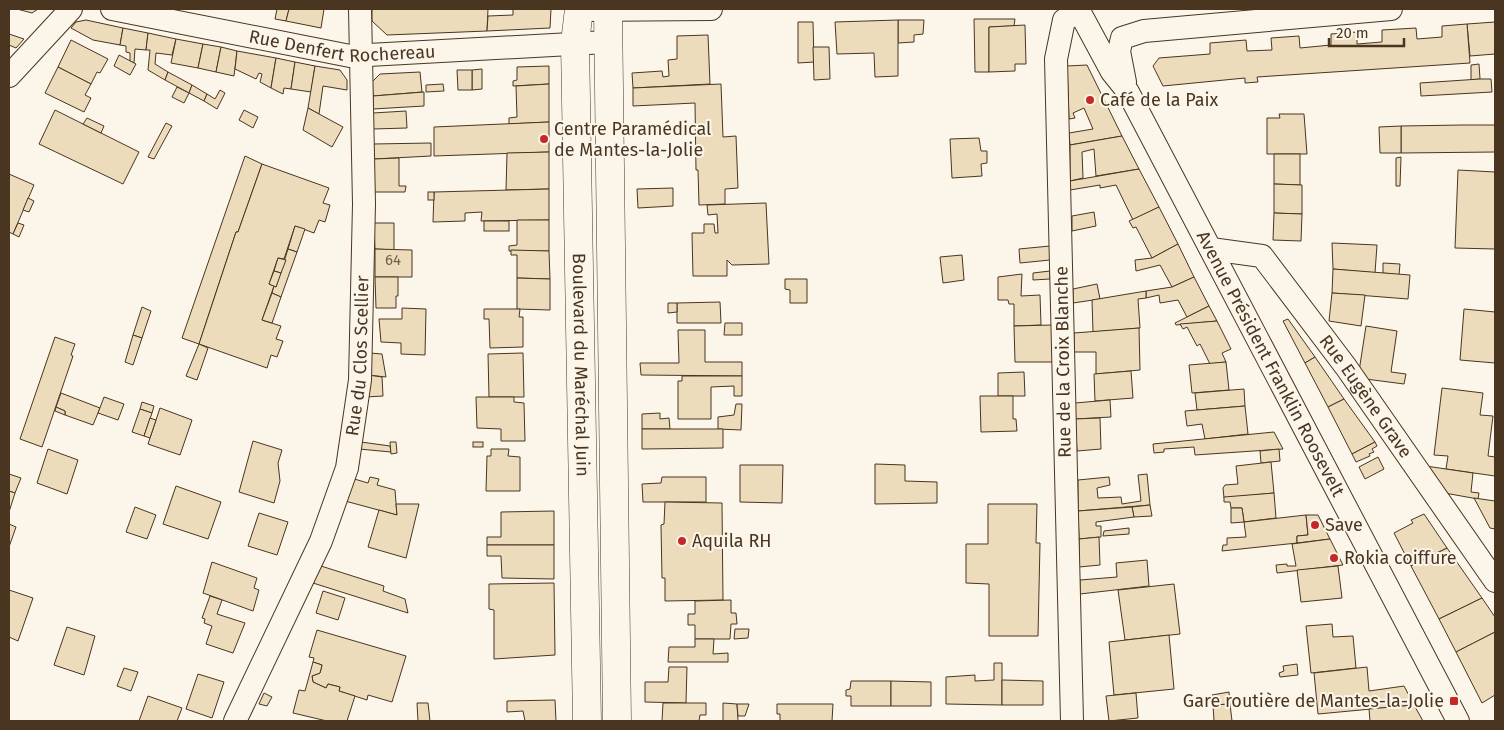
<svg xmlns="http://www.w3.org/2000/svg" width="1504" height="730" font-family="'Fira Sans',sans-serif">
<rect width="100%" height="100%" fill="#fbf6e9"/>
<!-- building -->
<g fill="#ecdcbc" stroke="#4a3520">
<polygon points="17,9 38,9 32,13"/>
<polygon points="277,9 289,9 286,21 275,19"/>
<polygon points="289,9 324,9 321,28 286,21"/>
<polygon points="372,9 488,9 487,31 387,35 372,21"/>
<polygon points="513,9 551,9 550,28 487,31 488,16 513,15"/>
<polygon points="974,19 1015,19 1014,26 989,27 989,72 975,72"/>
<polygon points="86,20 123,28 120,45 93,40 71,28 76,22"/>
<polygon points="898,20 924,20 923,34 914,35 914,42 898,43"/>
<polygon points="898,20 898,76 875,77 874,53 837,54 835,22"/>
<polygon points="798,22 813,22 814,62 798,63"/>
<polygon points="1495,22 1495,54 1470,56 1467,24"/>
<polygon points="1467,24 1470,63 1257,77 1258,82 1245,83 1245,78 1163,86 1153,66 1159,58 1210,54 1210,43 1246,40 1247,51 1272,50 1271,38 1299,36 1300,48 1331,45 1331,34 1357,32 1357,44 1382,42 1382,30 1416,28 1417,39 1442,37 1442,26"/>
<polygon points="1025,25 1026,64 1015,64 1015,71 989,72 989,27"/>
<polygon points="123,28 148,33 146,50 135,49 134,63 130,61 130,53 126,52 126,46 120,45"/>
<polygon points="148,33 176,39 172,55 156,53 155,64 168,72 165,80 148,70 150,50 146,50"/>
<polygon points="9,34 24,39 16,48 9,45"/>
<polygon points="708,35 710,84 633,88 632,73 662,71 663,77 669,76 668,60 677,59 677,36"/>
<polygon points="176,39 203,44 198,68 171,63"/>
<polygon points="71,40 108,59 100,73 97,72 91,84 58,67"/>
<polygon points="203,44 221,47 216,72 198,68"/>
<polygon points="221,47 237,51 234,76 216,72"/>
<polygon points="813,47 829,47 830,79 814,80"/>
<polygon points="237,51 276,58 271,88 260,82 262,74 259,73 256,79 235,69"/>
<polygon points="119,55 136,64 130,75 114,66"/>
<polygon points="276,58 295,62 291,89 284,88 283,94 271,88"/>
<polygon points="295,62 315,66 311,92 291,89"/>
<polygon points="1479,64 1480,79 1471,80 1471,65"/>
<polygon points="1087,65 1122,136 1070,145 1069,133 1093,129 1084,108 1073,113 1075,118 1069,119 1067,66"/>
<polygon points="315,66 340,70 347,80 347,90 323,86 319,114 308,108"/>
<polygon points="549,66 549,84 513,86 513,81 517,80 517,67"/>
<polygon points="58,67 91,84 85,95 91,98 84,112 45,93"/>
<polygon points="482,69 482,89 472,90 472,70"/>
<polygon points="457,70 472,70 472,90 458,90"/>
<polygon points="168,72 192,85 189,93 165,80"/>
<polygon points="420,72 422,92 373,96 372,82 380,74"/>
<polygon points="1480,79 1491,79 1492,92 1421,96 1420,83"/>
<polygon points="443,84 444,91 426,92 426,85"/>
<polygon points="549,84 549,122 509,124 509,118 517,117 516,86"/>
<polygon points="721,84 723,137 736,136 738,188 725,189 725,204 699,205 698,170 696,170 695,103 633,106 633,88"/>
<polygon points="192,85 207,94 204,101 189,93"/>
<polygon points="177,87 189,93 184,103 172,97"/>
<polygon points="220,90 225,93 217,109 204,101 207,94 215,99"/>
<polygon points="424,92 424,106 373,109 373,96"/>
<polygon points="308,108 343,127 332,147 303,130"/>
<polygon points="55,110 139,152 123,184 39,144"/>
<polygon points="244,110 258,117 253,128 239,120"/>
<polygon points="406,111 407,128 373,129 373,113"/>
<polygon points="1279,114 1304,114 1307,154 1267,154 1267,118 1280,118"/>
<polygon points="87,118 104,126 101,133 83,124"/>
<polygon points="549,122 549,152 434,156 434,127"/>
<polygon points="166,123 172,126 154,159 148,157"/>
<polygon points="1462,125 1495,125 1495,152 1401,153 1401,126"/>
<polygon points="1401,126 1401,153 1380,153 1379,127"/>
<polygon points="1122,136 1139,169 1096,176 1094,149 1082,152 1083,178 1070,181 1070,145"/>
<polygon points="979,138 981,151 987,151 987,163 981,164 982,176 952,178 950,139"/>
<polygon points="431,143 431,156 374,159 373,144"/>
<polygon points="549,152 549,189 506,190 507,153"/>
<polygon points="1274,154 1300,154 1300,185 1274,184"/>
<polygon points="245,156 262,164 238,232 236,232 199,344 182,338"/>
<polygon points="1401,157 1400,186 1396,186 1396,158"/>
<polygon points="399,158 399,186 406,186 405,192 374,192 374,159"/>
<polygon points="262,164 329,188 323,203 330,205 325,222 319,220 314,233 295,226 284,259 278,258 269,284 274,286 262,320 281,326 276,339 283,341 277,357 271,355 267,368 199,344 236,232 238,232"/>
<polygon points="1139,169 1159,207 1133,220 1116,185 1100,188 1100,185 1070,190 1070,181"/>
<polygon points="1458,170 1495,172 1495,249 1455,248"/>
<polygon points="9,174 34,185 13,234 9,232"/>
<polygon points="1274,184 1302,185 1302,214 1274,213"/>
<polygon points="673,188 673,206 638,208 637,189"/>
<polygon points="549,189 549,220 481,221 482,212 465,213 465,221 433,222 434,192"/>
<rect x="428" y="192" width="6" height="8"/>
<polygon points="28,198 34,201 29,212 23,210"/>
<polygon points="766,203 769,264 732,265 727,260 727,276 693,276 692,233 704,233 704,224 714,224 715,233 718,233 717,214 708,215 707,205"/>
<polygon points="1159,207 1178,244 1152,258 1136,227 1133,228 1129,221"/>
<polygon points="1094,212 1096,226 1072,231 1072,216"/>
<polygon points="1274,213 1302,214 1301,241 1273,240"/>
<polygon points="517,220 549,220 549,251 509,251 509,246 517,245"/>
<rect x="484" y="221" width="25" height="10"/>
<polygon points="18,223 24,225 19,237 13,234"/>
<polygon points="374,223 394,223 394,250 375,249"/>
<polygon points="295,226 305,229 297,252 288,249"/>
<polygon points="1332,243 1377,245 1375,273 1333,269"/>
<polygon points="1178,244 1194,277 1172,287 1160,265 1136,271 1135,260 1152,258"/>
<polygon points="1050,246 1050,260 1020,263 1019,249"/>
<polygon points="288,249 297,252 281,297 272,293 274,286 276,287"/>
<polygon points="375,249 412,250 412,277 375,277"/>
<polygon points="511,250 549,251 550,279 517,278 517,255 511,255"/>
<polygon points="962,255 964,280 943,283 940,257"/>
<polygon points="278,258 286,260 281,273 274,271"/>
<polygon points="1383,263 1400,264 1399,275 1383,273"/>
<polygon points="1333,269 1410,275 1408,299 1332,293"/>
<polygon points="274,271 281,273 276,287 269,284"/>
<polygon points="1050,271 1050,279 1033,280 1033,273"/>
<polygon points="1022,274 1021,296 1040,295 1041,325 1014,326 1014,304 1009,304 1008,300 998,300 998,277"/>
<polygon points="375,277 398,277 398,296 396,296 396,308 376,308"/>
<polygon points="1194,277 1209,306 1187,317 1178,300 1160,303 1159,295 1146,298 1146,291 1172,287"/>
<polygon points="517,278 550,279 550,310 517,309"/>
<polygon points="785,279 807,279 807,303 790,303 790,290 785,289"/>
<polygon points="1097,284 1100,299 1073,303 1073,289"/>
<polygon points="1146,291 1146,298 1138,299 1140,328 1093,332 1092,300"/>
<polygon points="272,293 281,297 272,323 262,320"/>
<polygon points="1332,293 1365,295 1361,326 1329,321"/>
<polygon points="720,302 721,323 677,323 677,303"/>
<polygon points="668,303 677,303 677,312 668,313"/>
<polygon points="1209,306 1217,321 1176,325 1175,323"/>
<polygon points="142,307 151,311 142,338 133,335"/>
<polygon points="402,308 426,309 425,355 401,354 401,343 381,342 379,319 402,319"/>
<polygon points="484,309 520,309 519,317 523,317 523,347 490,348 489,319 484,319"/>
<polygon points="1464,309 1495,312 1495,363 1460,360"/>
<polygon points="1288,319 1315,357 1305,363 1283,321"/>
<polygon points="1217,321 1231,349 1222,353 1226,362 1210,364 1200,344 1197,346 1187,327 1183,329 1180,324"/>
<polygon points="725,323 742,323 742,335 724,335"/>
<polygon points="1052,325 1053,362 1015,362 1014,326"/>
<polygon points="1366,326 1397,331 1391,372 1406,374 1404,384 1358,378"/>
<polygon points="1139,328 1140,370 1096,374 1096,352 1074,352 1074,333"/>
<polygon points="678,330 705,330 705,362 742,362 742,376 641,375 640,363 679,363"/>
<polygon points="133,335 142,338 133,365 125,362"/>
<polygon points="55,337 75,344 71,355 73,356 42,447 20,439"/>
<polygon points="199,344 208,348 197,380 186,376"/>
<polygon points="370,353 382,354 386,377 368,375"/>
<polygon points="523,353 524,397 489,397 488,354"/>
<polygon points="1315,357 1344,399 1328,407 1305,363"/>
<polygon points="1226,362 1229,390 1192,393 1189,365"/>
<polygon points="1131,371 1133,398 1095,401 1094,374"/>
<polygon points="1024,372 1025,396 998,396 998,373"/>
<polygon points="368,375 382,377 383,396 365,397"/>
<polygon points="682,376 742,376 742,396 734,396 734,386 711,387 711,419 678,419 678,381 682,381"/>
<polygon points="1442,388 1483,393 1480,415 1493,416 1488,456 1495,457 1495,476 1446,469 1448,456 1434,455"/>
<polygon points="1244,389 1245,406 1197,410 1195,393"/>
<polygon points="61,393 100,408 93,425 65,415 65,411 56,407"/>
<polygon points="980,396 1013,396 1013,419 1016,419 1017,431 981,432"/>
<polygon points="104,397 124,404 118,420 98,413"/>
<polygon points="476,397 514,397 514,402 524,403 525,441 501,441 501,429 477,428"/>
<polygon points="1344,399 1375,442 1352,454 1328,407"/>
<polygon points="1110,400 1111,417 1075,419 1075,403"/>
<polygon points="142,402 154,406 152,413 140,409"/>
<polygon points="736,404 742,404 741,430 718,429 718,417 734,415"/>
<polygon points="1245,406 1248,434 1205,439 1202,424 1187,426 1185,411"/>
<polygon points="56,407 65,411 65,415 55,411"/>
<polygon points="160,408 192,420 180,455 148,444"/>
<polygon points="140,409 152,413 144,436 132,432"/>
<polygon points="660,413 660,419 669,418 670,429 642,429 642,414"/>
<polygon points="150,418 156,420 150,438 144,436"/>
<polygon points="1100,418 1101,449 1077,451 1075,419"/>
<polygon points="642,429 723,429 723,448 642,449"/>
<polygon points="1274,432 1283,449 1195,455 1194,447 1164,449 1164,452 1154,453 1153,444"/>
<polygon points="253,441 282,450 278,463 280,481 274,503 239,492"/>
<polygon points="361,442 390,446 391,452 359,449"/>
<polygon points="390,442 396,442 397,453 391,454"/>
<rect x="473" y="442" width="10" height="5"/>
<polygon points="1375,442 1377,446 1372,449 1374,452 1369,454 1370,456 1356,462 1352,454"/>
<polygon points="48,449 78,460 67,494 37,483"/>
<polygon points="491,449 509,449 508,456 520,457 520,491 486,491 487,456 491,456"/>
<polygon points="1279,449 1280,461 1261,463 1260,451"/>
<polygon points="1378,457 1384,469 1365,479 1359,467"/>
<polygon points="1271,462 1274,493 1224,498 1223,488 1225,485 1238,484 1236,466"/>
<polygon points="875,464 905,465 905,481 937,482 937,503 875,504"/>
<polygon points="740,465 783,465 782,503 740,502"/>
<polygon points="1419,465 1473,473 1471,492 1479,493 1478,499 1439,492"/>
<polygon points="9,474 21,478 15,493 9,491"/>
<polygon points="1147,474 1150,505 1078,511 1078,480 1109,477 1110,485 1097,488 1098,498 1121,497 1122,504 1141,501 1138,475"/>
<polygon points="370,477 379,479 377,485 395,490 397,515 345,501 351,478 368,483"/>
<polygon points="662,477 706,477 706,502 643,502 642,484 661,483"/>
<polygon points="176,486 221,502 208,539 163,524"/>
<polygon points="9,491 15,493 9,512"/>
<polygon points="1274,493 1276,518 1244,522 1242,508 1231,508 1230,502 1224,502 1224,497"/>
<polygon points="1474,498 1495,501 1495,529 1490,528"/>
<polygon points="665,502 722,503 723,600 665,601 665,578 662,578 661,525 664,524"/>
<polygon points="396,504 419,504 406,558 368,547 379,510 397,515"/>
<polygon points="988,504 1037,504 1036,543 1040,543 1038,636 989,636 989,584 966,583 966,544 988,544"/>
<polygon points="1150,505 1152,516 1134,517 1132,507"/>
<polygon points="135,507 156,515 147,539 126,532"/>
<polygon points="1132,507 1134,517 1096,522 1096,526 1101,526 1101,537 1079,539 1078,511"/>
<polygon points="1231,508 1242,508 1244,522 1231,523"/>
<polygon points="554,511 554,545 487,545 487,537 501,537 501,512"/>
<polygon points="259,513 288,522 277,555 248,546"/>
<polygon points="1424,514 1447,548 1411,566 1394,533 1413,523 1411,520"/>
<polygon points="1306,515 1308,535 1297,536 1297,543 1222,551 1223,545 1227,545 1227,538 1246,537 1244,522"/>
<polygon points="1306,515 1318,515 1330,539 1297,543 1297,536 1308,535"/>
<polygon points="9,524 16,527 9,547"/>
<polygon points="1129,528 1129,534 1103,536 1104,531"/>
<polygon points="1099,537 1100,565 1079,567 1079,539"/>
<polygon points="1330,539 1343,565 1277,573 1276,565 1287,564 1287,566 1296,566 1292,544"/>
<polygon points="487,545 554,545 554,579 502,578 501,556 487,556"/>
<polygon points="1447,548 1482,598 1439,619 1411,566"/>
<polygon points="1147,560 1149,586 1080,594 1080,580 1117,577 1116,563"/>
<polygon points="212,562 257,578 254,588 259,590 253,611 203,593"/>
<polygon points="321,566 384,586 383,591 405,599 408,613 313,583"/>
<polygon points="1338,566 1342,598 1301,602 1297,570"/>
<polygon points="554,583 555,655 494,659 494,610 489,609 489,584"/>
<polygon points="1174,584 1180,634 1125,640 1118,590"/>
<polygon points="9,590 33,598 18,641 9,637"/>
<polygon points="323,591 345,598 338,620 316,613"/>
<polygon points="210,596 222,600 217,614 245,623 233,653 206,644 212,626 204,623 205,619 202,618"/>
<polygon points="1482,598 1495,617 1495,632 1456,652 1439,619"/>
<polygon points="731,600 731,613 736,613 737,624 731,624 730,639 695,639 695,625 688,625 688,614 695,614 695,601"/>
<polygon points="1332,624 1333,637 1353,636 1356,668 1311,673 1306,626"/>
<polygon points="67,627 95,636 84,675 54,665"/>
<polygon points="735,629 749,629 748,638 734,639"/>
<polygon points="317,630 406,656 392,702 368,695 367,700 339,691 340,687 328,684 326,688 313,682 312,676 320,673 322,665 313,662 314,658 309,657"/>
<polygon points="1495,632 1495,695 1482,703 1456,652"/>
<polygon points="1169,635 1174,689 1114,695 1109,642"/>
<polygon points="695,639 714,639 713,654 728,653 728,662 668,662 669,647 695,647"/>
<polygon points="313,662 322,665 320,673 312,676 313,682 326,688 328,684 340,687 339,691 355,696 347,721 327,721 293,713 299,690 305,691"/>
<polygon points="994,663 1002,663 1002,705 946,704 946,677 975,675 975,681 994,680"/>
<polygon points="1297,664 1298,675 1280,677 1279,673 1284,671 1283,666"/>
<polygon points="669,667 687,667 686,703 645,702 645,682 668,682"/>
<polygon points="1367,667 1369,691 1404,686 1414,705 1318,714 1314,673"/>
<polygon points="124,668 138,672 131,691 117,686"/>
<polygon points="198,674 224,682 212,718 186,709"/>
<polygon points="1002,680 1043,681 1043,705 1002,705"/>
<polygon points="851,681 891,681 891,706 851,706 851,696 846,696 846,690 850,689"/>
<polygon points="891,681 931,682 931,706 891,706"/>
<polygon points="1229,692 1230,704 1213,705 1212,695"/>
<polygon points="264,693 272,697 267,706 259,704"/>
<polygon points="1136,693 1138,718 1109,721 1106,696"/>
<polygon points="148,696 182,708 177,721 139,721"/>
<polygon points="555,700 556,721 525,721 523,711 507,712 507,701"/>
<polygon points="417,703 428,703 430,721 418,721"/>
<polygon points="663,703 706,703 706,715 700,715 699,721 662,721"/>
<polygon points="723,703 737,704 738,721 723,721"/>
<polygon points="737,704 749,704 745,716 738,716"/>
<polygon points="777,704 833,704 832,721 780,721 780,714 777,714"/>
<polygon points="1230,704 1232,721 1214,721 1213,705"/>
<polygon points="1414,705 1423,721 1370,721 1369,709"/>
</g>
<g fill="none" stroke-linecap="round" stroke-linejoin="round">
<defs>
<g id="street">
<path id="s1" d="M112 9 350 56 607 42"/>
<path id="s2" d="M1078 9 1112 72 1128 92 1458 721"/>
<polyline points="579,10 711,9"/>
<polyline points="9,76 71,9"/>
<polyline points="1125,82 1119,51 1122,38 1144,31 1391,9"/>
<path id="s3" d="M1211 249 1262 256 1346 367 1495 581"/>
<path id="s4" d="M235 721 321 541 347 468 360 380 364 204 360 9"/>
<polyline points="1072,721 1056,59 1064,20 1079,12"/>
</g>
<g id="secondary">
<path id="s5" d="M579 9 575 43 587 721"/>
<polyline points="608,9 617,721"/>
</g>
</defs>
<!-- street casing -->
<use href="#street" stroke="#4a3520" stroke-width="24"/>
<!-- secondary casing -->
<use href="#secondary" stroke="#4a3520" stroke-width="29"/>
<!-- street -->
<use href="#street" stroke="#fbf6e9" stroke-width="22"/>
<!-- secondary -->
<use href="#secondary" stroke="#fbf6e9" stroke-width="28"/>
</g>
<!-- markers -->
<g fill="#c62828" stroke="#fbf6e9" stroke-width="2">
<circle cx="1090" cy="100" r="5"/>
<circle cx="544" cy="139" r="5"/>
<circle cx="1315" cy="525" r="5"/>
<circle cx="682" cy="541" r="5"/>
<circle cx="1334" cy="558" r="5"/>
<rect x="1449" y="696" width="10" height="10" rx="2.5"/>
</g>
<g text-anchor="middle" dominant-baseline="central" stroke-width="4" stroke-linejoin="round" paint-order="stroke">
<!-- number labels -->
<g font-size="15" fill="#725f47">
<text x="393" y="260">64</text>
</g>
<!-- street labels -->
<g font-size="18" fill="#4a3520" stroke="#fbf6e9">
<text stroke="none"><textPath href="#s1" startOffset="234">Rue Denfert Rochereau</textPath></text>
<text stroke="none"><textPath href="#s4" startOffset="390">Rue du Clos Scellier</textPath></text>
<text transform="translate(1063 362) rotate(-91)">Rue de la Croix Blanche</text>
<text stroke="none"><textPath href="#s2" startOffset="404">Avenue Président Franklin Roosevelt</textPath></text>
<text stroke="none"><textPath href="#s5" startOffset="356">Boulevard du Maréchal Juin</textPath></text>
<text stroke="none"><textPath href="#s3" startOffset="226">Rue Eugène Grave</textPath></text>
</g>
<!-- poi labels -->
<g font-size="18" fill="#4a3520" stroke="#fbf6e9" text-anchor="start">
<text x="1100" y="100">Café de la Paix</text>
<text x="554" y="129">Centre Paramédical<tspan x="554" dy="21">de Mantes-la-Jolie</tspan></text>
<text x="1325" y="525">Save</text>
<text x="692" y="541">Aquila RH</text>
<text x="1344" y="558">Rokia coiffure</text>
<text x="1444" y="701" text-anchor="end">Gare routière de Mantes-la-Jolie</text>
</g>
</g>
<!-- border -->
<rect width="1504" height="730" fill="none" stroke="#4a3520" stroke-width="20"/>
<!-- scale -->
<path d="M1329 38v8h75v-8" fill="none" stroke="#4a3520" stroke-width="2.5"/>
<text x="1336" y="38" font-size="15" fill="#4a3520" stroke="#fbf6e9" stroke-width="4" paint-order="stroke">20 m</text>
</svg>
